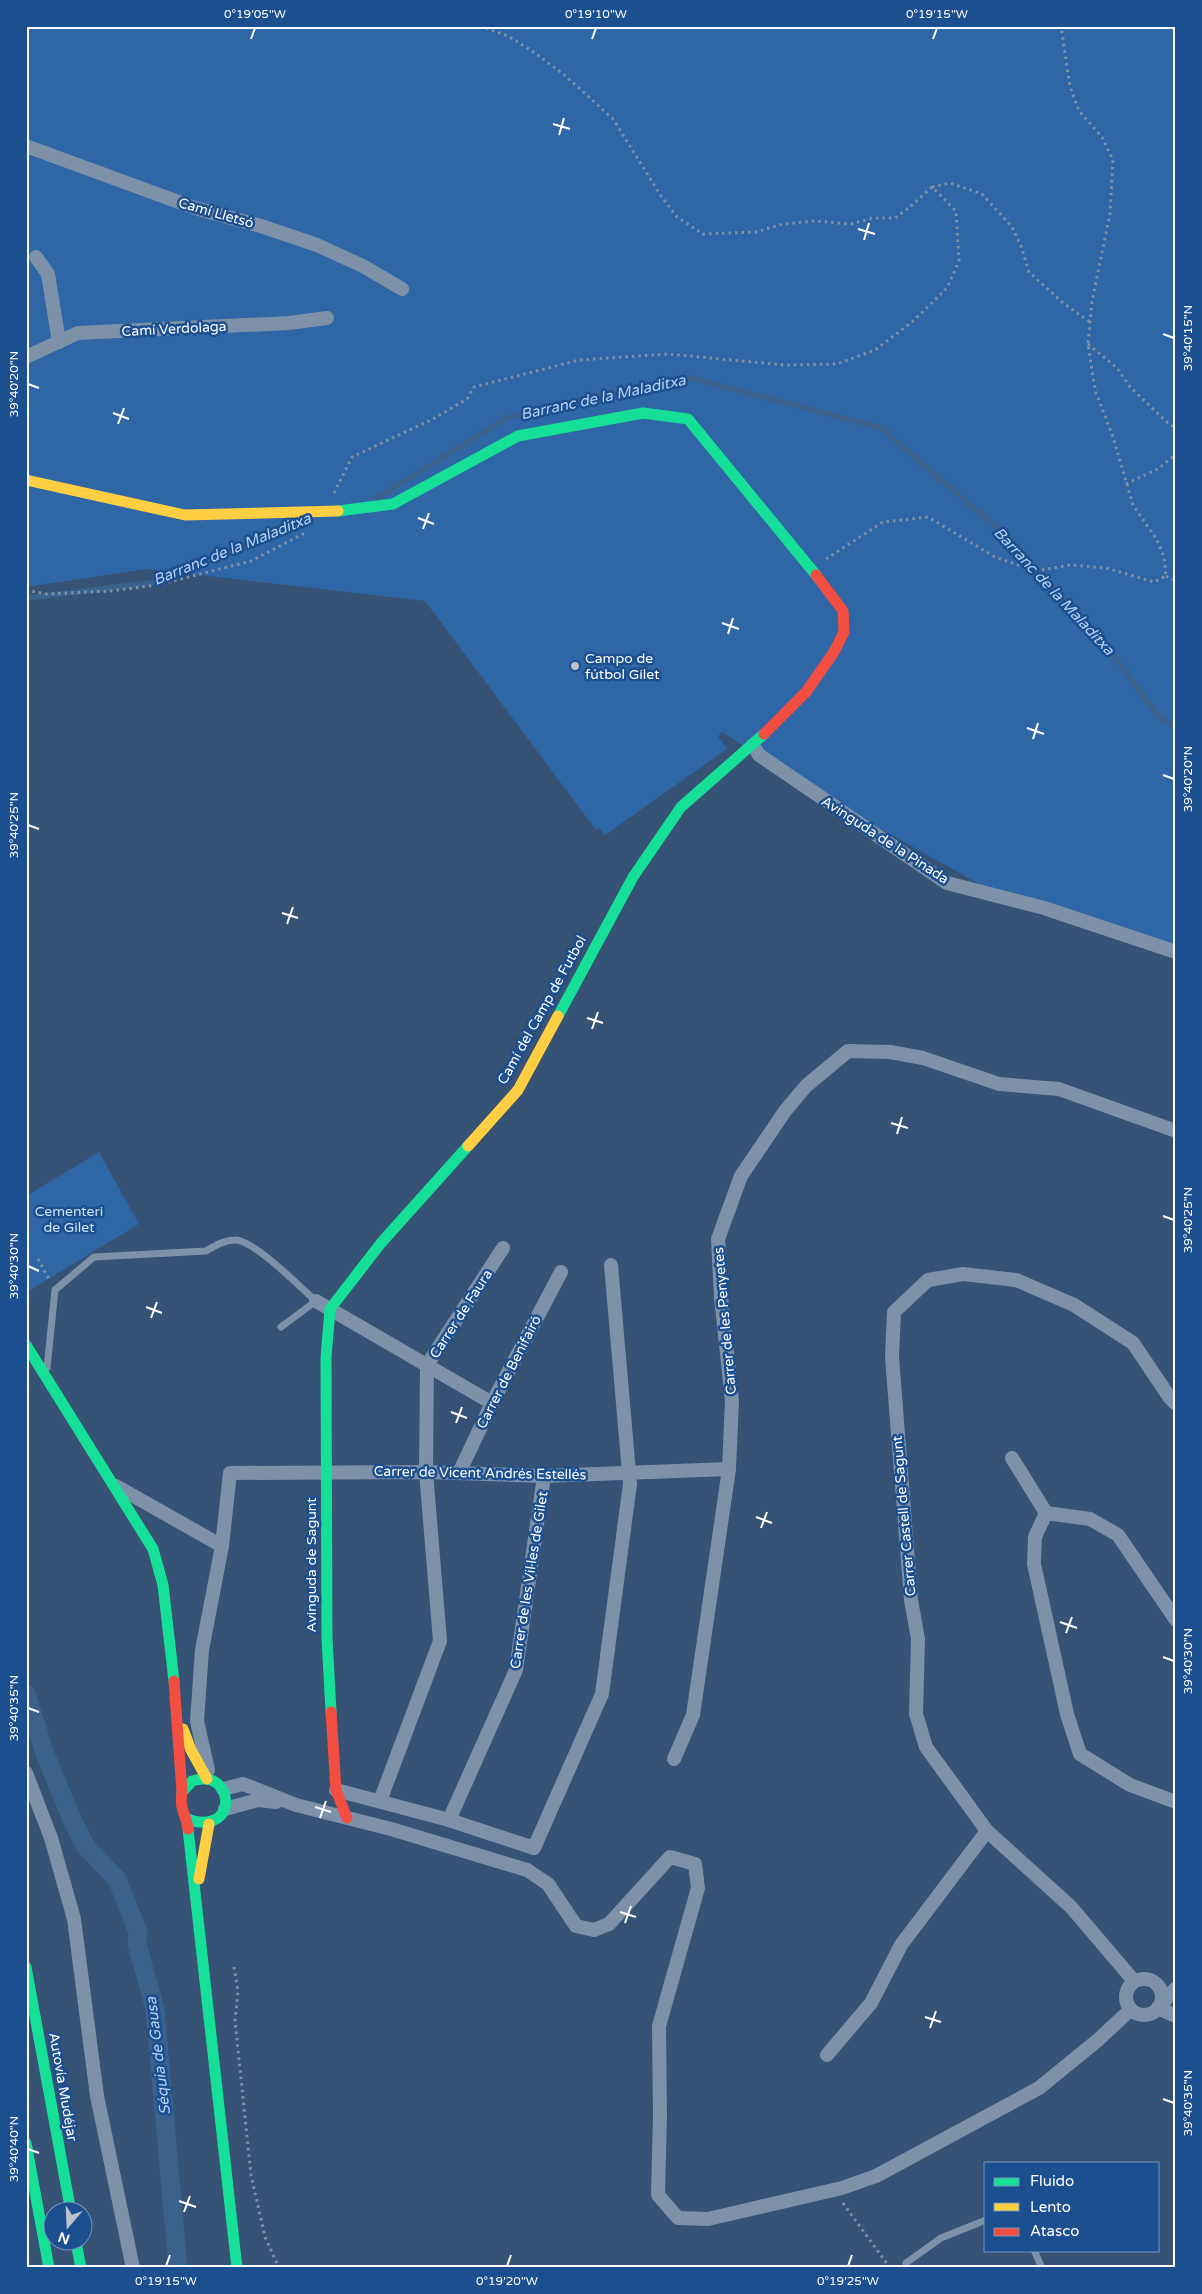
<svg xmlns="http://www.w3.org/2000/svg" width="1202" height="2294" font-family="'Varela Round',sans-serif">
<rect width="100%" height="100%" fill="#365274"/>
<!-- green -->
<g fill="#2f66a5">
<polygon points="26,26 1176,26 1176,958 1004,898 806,787 722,732 718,736 727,749 605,835 599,828 596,830 425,601 148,569 26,587"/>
<polygon points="99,1152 139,1224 27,1292 26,1196"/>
</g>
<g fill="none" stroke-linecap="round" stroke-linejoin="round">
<!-- stream -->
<g stroke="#3b618d" stroke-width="5.5">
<polyline points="377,498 506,418 603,394 687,377 881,428 1013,542 1110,651 1159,717 1176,727"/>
<polyline points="26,598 158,582 299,521"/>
</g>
<!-- canal -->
<polyline stroke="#3b618d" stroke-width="19" points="26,1694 45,1754 73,1822 86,1847 117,1879 138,1932 137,1944 155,2009 178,2268"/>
<!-- path -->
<g stroke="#7d92a8" stroke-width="3" stroke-dasharray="2.5 4" stroke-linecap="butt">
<polyline points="932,187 950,183 982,194 1012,227 1021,246 1029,272 1063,303 1090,322"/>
<polyline points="1088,344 1117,368 1130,387 1170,425 1176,427"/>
<polyline points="1126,484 1158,469 1176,454"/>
<polyline points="334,493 352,457 433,419 467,399 474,387 579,360 668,354 784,365 837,364 875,350 912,322 947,288 959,261 956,211 932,187 910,207 895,218 873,218 851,224 815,221 783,224 756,232 703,234 677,217 661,196 613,119 589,97 562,73 532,51 508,36 480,26"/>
<polyline points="826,559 883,522 928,517 995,557 1036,571 1070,565 1106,568 1154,582 1166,576 1164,557 1157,540 1133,505 1113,437 1095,390 1088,344 1092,301 1110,214 1113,160 1102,137 1079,111 1070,87 1061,26"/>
<polyline points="1166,576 1176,581"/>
<polyline points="26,590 47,594 110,591 157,585 251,561 305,533"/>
<polyline points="38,1259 50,1281"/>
<polyline points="234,1967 238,1991 235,2021 251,2175 265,2237 279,2268"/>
<polyline points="843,2203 890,2268"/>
</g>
<!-- lane -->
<g stroke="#7d92a8" stroke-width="7">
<path d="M47 1368 55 1290 94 1257 206 1251C216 1245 225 1240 235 1240 253 1239 301 1288 316 1301L281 1327"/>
<polyline points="1034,2250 1042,2268"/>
<polyline points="906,2263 941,2238 986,2220"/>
</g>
<!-- street -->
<g stroke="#7d92a8" stroke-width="14">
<polyline points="26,146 195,208 261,226 317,245 363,266 402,289"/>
<polyline points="36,257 48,274 59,342"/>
<polyline points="26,357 78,333 289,323 327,318"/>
<polyline points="753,745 759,755 947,883 1044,908 1176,952"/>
<polyline points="316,1301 492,1403"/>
<polyline points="1012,1458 1046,1513"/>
<polyline points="459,1473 492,1403 561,1272"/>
<polyline points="116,1486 222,1546"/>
<polyline points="1176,1620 1118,1535 1090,1519 1046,1513 1035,1537 1034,1564 1067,1714 1080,1754 1130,1785 1176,1802"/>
<polyline points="674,1759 693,1715 729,1469 732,1401 721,1297 718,1239 741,1176 785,1111 806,1086 848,1051 890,1052 923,1058 999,1084 1059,1089 1176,1131"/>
<polyline points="208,1770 197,1721 202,1650 222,1546 230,1473 426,1472 544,1476 729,1469"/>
<polyline points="26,1773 51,1838 74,1919 97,2096 133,2268"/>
<polyline points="223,1789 243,1784 296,1805 391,1829 527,1870 548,1884 576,1926 594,1930 609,1924 670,1857 695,1864 698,1888 659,2026 660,2115 658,2195 678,2218 708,2219 842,2188 876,2176 1039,2088 1098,2040 1130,2010"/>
<polyline points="336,1790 449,1820 534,1848 602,1694 630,1484 611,1265"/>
<polyline points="380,1801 440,1641 426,1472 427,1365 503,1248"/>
<polyline points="225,1809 258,1800 276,1802"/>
<polyline points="449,1820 516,1670 544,1476"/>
<circle cx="1144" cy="1997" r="18"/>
<polyline points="1134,1981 1071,1907 987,1831 926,1747 916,1714 918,1639 911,1600 892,1357 894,1312 928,1280 963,1274 1016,1280 1074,1305 1133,1343 1170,1398 1176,1404"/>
<polyline points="1176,1988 1158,2008 1176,2016"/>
<polyline points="827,2055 871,2003 901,1945 987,1831"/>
</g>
<!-- fast -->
<g stroke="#16e098" stroke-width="11">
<polyline points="338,511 393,504 518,436 643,413 688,419 816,575"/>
<polyline points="558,1016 633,877 681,807 764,734"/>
<polyline points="26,1345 153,1549 163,1585 174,1681"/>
<polyline points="331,1712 327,1638 326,1358 330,1309 381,1243 468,1146"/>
<path d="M182 1792 192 1781C196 1780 203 1778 208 1779 236 1786 232 1835 187 1819"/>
<polyline points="188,1829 237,2268"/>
<polyline points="26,1967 71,2212"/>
<polyline points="26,2143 49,2268"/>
<polyline points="76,2242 81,2268"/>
</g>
<!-- slow -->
<g stroke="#ffcf43" stroke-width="11">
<polyline points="26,480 185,515 338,511"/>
<polyline points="468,1146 518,1090 558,1016"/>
<polyline points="183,1729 191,1750 207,1779"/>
<polyline points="199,1879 209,1824"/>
</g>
<!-- jam -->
<g stroke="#f24e42" stroke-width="11">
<polyline points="764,734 806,692 834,652 844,632 843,611 816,575"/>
<path d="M174 1681 182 1792C179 1811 186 1812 188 1829"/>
<polyline points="331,1712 336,1790 347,1818"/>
</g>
</g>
<!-- ticks -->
<path fill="none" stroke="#fff" stroke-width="2" d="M251 39 255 28M592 39 596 28M933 39 937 28M553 124 570 129M559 135 564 118M858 229 875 234M864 240 869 223M1163 334 1174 338M28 384 39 388M113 413 129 419M118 424 124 408M418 518 434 524M423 529 429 513M722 623 739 629M728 634 733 618M1027 728 1044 734M1033 739 1038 723M1163 775 1174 779M28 825 39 829M282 913 298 918M287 924 293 907M587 1018 603 1023M592 1029 598 1012M891 1123 908 1128M897 1134 902 1117M1163 1216 1174 1220M28 1266 39 1271M146 1307 162 1313M151 1318 157 1302M451 1412 467 1418M456 1423 462 1407M756 1517 772 1523M761 1528 767 1512M1060 1622 1077 1628M1066 1633 1072 1617M1163 1657 1174 1661M28 1708 39 1712M315 1807 331 1812M320 1818 326 1801M620 1912 636 1917M625 1923 631 1906M925 2017 941 2022M930 2028 936 2011M1163 2099 1174 2103M28 2149 39 2153M179 2201 196 2207M184 2212 190 2196M166 2266 170 2255M507 2266 511 2255M848 2266 852 2255"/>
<!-- markers -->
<circle fill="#b9c2ce" stroke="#1b4f8f" stroke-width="2" cx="575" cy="666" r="5"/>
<g text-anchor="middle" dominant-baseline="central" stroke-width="5" stroke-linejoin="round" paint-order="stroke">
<!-- street labels -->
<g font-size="14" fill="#fff" stroke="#1b4f8f">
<text transform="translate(216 213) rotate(16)">Camí Lletsó</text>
<text transform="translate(174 329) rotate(-3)">Camí Verdolaga</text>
<text transform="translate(885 840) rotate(33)">Avinguda de la Pinada</text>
<text transform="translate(542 1010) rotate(-61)">Camí del Camp de Futbol</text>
<text transform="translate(461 1314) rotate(-57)">Carrer de Faura</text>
<text transform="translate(725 1321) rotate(-95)">Carrer de les Penyetes</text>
<text transform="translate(509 1372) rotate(-63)">Carrer de Benifairó</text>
<text transform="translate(480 1473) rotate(1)">Carrer de Vicent Andrés Estellés</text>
<text transform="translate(904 1516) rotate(-95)">Carrer Castell de Sagunt</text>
<text transform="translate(311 1565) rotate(-90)">Avinguda de Sagunt</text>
<text transform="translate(529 1580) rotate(-81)">Carrer de les Vil·les de Gilet</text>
<text transform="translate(63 2087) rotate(80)">Autovía Mudéjar</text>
</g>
<!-- poi labels -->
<g font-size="14" fill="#fff" stroke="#1b4f8f" text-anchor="start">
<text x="585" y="658">Campo de<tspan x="585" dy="16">fútbol Gilet</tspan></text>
</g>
<!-- park labels -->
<g font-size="14" fill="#cfe3fa" stroke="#1b4f8f">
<text x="69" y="1211">Cementeri<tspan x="69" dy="16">de Gilet</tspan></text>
</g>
<!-- water labels -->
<g font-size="15" font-style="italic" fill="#b5d3f5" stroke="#1b4f8f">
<text transform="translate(603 397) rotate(-12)">Barranc de la Maladitxa</text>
<text transform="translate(232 549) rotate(-22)">Barranc de la Maladitxa</text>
<text transform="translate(1054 591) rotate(47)">Barranc de la Maladitxa</text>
<text transform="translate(158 2056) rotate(-97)">Séquia de Gausa</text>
</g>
</g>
<!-- border -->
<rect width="1202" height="2294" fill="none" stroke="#1b4f8f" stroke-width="55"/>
<!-- legend -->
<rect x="984" y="2162" width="175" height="90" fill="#1b4f8f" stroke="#7695bc"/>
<rect x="994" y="2178" width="25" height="8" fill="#16e098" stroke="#7695bc"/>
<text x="1030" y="2186" font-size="15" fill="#ffffff">Fluido</text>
<rect x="994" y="2203" width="25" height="8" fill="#ffcf43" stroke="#7695bc"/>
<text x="1030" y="2212" font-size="15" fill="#ffffff">Lento</text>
<rect x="994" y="2228" width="25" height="8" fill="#f24e42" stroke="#7695bc"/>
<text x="1030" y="2236" font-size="15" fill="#ffffff">Atasco</text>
<!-- north arrow -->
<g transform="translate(68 2226) rotate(199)"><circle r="24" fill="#1b4f8f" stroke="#7695bc"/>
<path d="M0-4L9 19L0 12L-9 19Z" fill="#b9c2ce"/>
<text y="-8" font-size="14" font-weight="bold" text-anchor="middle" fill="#ffffff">N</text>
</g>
<rect x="28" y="28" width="1146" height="2238" fill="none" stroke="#fff" stroke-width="2"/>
<g font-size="12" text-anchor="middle" fill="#fff">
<text x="255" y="18">0°19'05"W</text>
<text x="596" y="18">0°19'10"W</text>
<text x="937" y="18">0°19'15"W</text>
<text transform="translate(1188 338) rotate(-90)" y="4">39°40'15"N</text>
<text transform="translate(14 384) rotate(-90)" y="4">39°40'20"N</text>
<text transform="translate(1188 779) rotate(-90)" y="4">39°40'20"N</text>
<text transform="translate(14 825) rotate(-90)" y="4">39°40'25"N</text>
<text transform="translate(1188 1220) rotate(-90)" y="4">39°40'25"N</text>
<text transform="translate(14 1266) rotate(-90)" y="4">39°40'30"N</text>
<text transform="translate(1188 1661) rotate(-90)" y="4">39°40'30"N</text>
<text transform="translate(14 1708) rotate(-90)" y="4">39°40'35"N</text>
<text transform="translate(1188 2103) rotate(-90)" y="4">39°40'35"N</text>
<text transform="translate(14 2149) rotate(-90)" y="4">39°40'40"N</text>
<text x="166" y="2285">0°19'15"W</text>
<text x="507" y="2285">0°19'20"W</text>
<text x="848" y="2285">0°19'25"W</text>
</g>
</svg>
